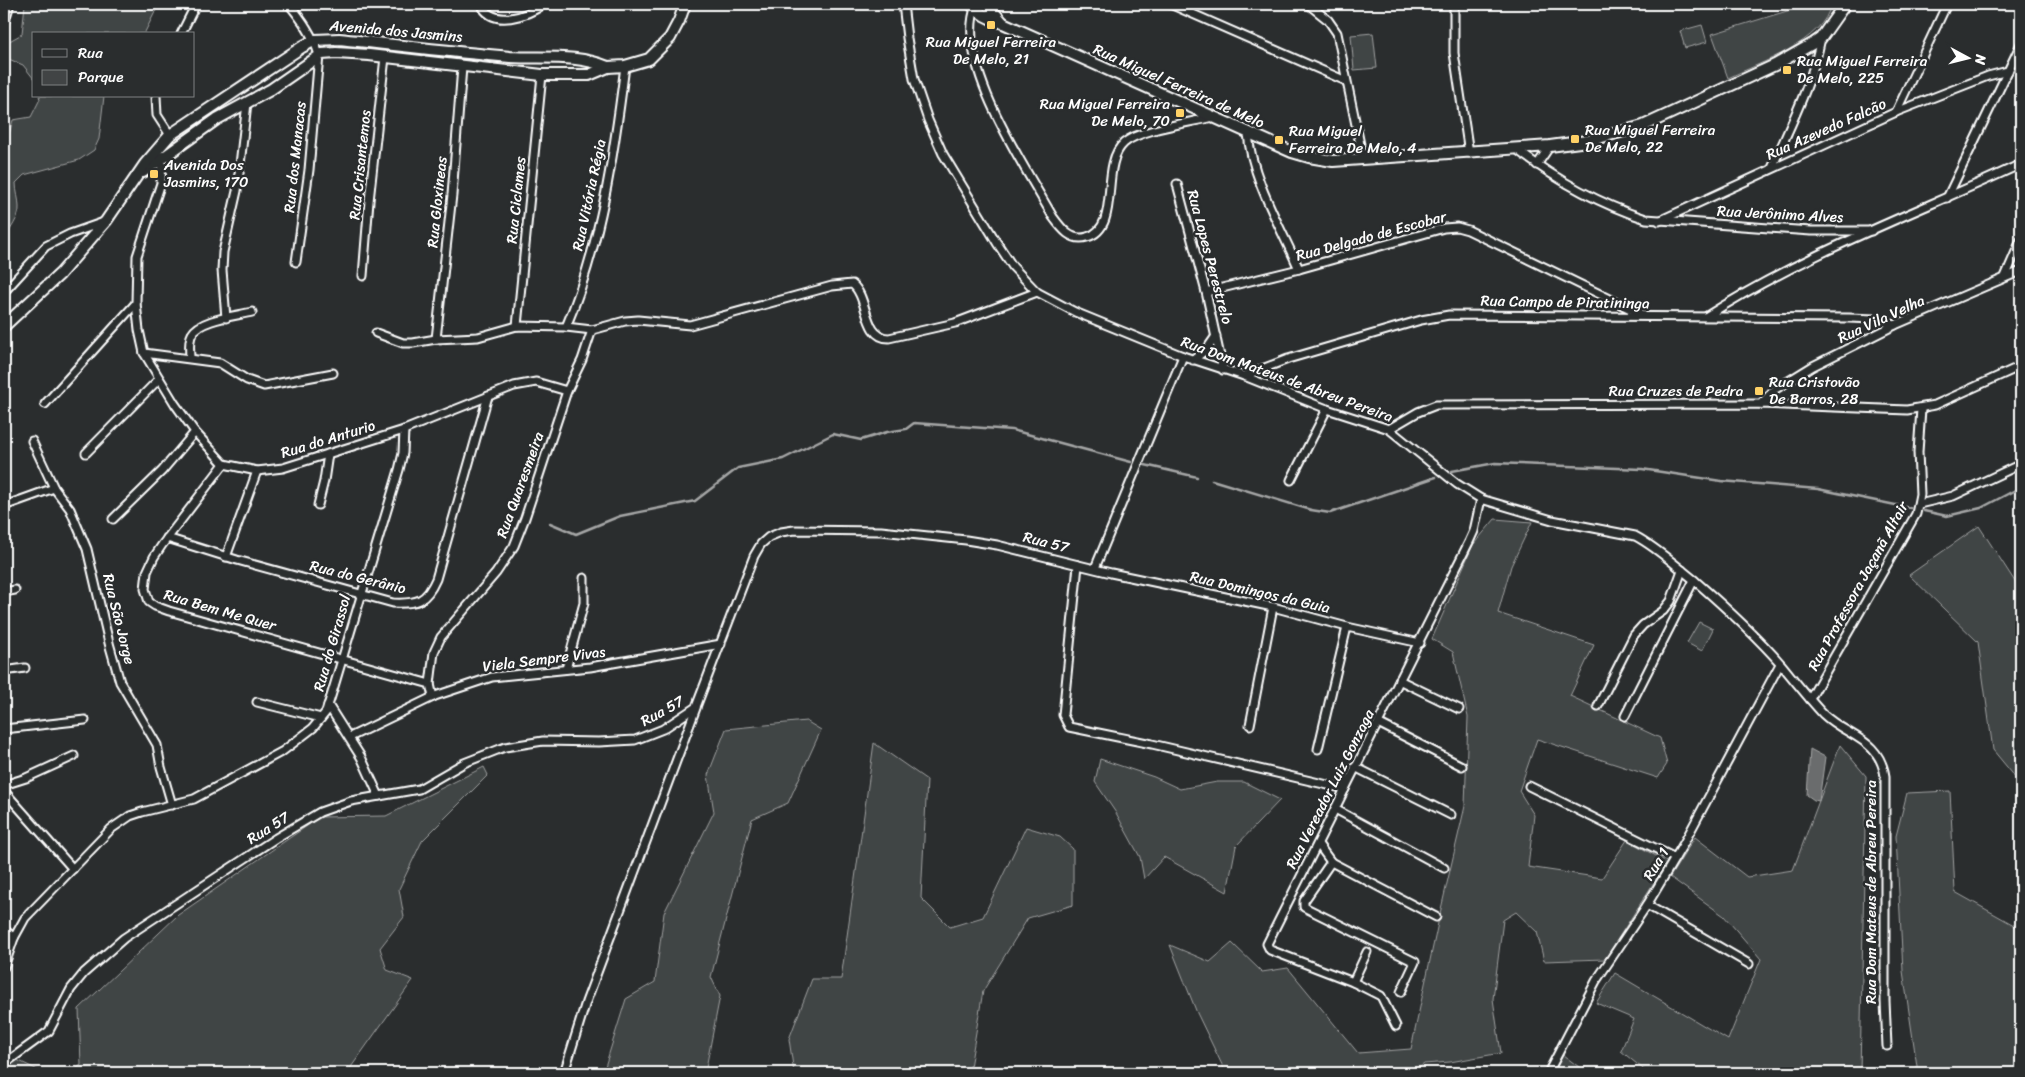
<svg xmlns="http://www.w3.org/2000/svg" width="2025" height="1077" font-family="Sriracha,sans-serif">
<rect width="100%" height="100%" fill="#2a2d2e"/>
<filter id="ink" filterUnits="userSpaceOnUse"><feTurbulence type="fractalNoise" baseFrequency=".02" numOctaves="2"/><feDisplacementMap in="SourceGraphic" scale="10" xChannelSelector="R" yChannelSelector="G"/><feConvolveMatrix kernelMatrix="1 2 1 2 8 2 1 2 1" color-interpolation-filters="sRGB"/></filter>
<g filter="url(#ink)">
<!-- green -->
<g fill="#414445" stroke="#a0a2a2">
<polygon points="25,4 157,4 157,8 144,34 34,34 34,79 23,65 4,57 4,44 22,34"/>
<path d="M1810 4H1831C1824 42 1759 63 1728 78L1712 34Z"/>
<polygon points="1702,25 1707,42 1685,48 1680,31"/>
<polygon points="1373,33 1377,68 1354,70 1351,35"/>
<path d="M39 96H104L99 139 94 150 79 160 24 175 16 183C16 192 19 199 19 207 20 217 9 231 4 239V143L8 138 13 120 31 117 40 99Z"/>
<polygon points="1495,519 1532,522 1511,566 1498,613 1594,645 1570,696 1660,738 1667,764 1658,778 1537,739 1519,791 1534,815 1528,867 1602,878 1627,840 1667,862 1605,959 1544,961 1537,932 1516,912 1503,920 1493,999 1501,1053 1450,1062 1424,1064 1412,1073 1226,1073 1197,1013 1170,945 1210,962 1232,943 1262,972 1288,968 1358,1053 1411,1049 1441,909 1465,806 1468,717 1453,652 1432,639 1473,545"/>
<polygon points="1979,526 2021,591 2021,784 1993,750 1978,642 1909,575"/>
<polygon points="1699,622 1713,629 1702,651 1687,643"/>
<polygon points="806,721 821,730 788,803 752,819 711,977 720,996 705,1073 603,1073 626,999 655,982 664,913 714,812 708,775 726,729"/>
<polygon points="874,743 927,780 921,898 950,927 983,917 1026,827 1060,837 1073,849 1073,905 1028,918 983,991 969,1073 794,1073 789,1039 812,979 841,979"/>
<polygon points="1840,745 1866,776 1860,1073 1648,1073 1621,1051 1634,1019 1596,1003 1615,973 1728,1040 1761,959 1724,916 1670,877 1695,837 1747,877 1793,870"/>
<polygon points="1100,759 1154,777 1180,789 1217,782 1244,782 1280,800 1236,846 1227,892 1164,857 1144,879 1140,857 1116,813 1095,782"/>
<polygon points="484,767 488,775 422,841 399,889 404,917 380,948 387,970 413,980 349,1070 340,1073 71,1073 81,1065 79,1009 178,915 320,817 386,816"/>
<polygon points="1950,791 1955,892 2021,929 2021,1073 1918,1073 1903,971 1896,836 1907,793"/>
<polygon points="1563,1055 1587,1073 1554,1073"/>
<polygon points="15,1059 44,1073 4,1073"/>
</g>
<!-- water -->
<polygon fill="#6a6c6d" stroke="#a6a7a7" points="1810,749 1825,757 1819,801 1814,800 1807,795"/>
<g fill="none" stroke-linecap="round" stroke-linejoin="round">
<!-- stream -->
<g stroke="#a6a7a7" stroke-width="2.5">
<polyline points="1145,465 1197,477"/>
<polyline points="1452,471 1495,463 1642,469 1721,481 1818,489 1910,508"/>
<polyline points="1212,480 1311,510 1330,513 1436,477"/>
<polyline points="1924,511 1947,516 1981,508 2021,487"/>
<polyline points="550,523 576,534 620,516 695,501 738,468 783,459 833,434 861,440 887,432 906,429 914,423 1012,430 1131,462"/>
</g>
<defs>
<g id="street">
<path d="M289 4C302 20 313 35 319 55L309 170 296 262"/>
<path d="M481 4C493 29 527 16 544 4"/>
<path d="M903 4 907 38 914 79 928 120 943 154 997 243 1013 267 1037 292 1075 312 1183 356 1244 376 1327 409 1389 429 1457 484 1481 499 1552 520 1635 536C1656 547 1674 564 1693 579 1724 606 1754 633 1781 664 1795 681 1808 698 1823 714 1847 737 1879 738 1885 776V1001L1887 1046"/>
<polyline points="1170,4 1346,81"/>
<polyline points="1308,4 1328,20 1337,33 1363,159"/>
<polyline points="1454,4 1454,53 1469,153"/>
<path d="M976 6C953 62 1026 168 1053 217 1061 228 1071 242 1087 237 1122 228 1099 165 1124 143 1140 129 1190 123 1212 117"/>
<polyline points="4,24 10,4"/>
<polyline points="181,34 196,4"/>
<polyline points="156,96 157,115 170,135"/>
<polyline points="1896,112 1947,4"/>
<path d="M1248 133C1251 177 1281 228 1299 269"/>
<path d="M1516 149C1555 179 1600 204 1646 219L1811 231H1871"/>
<polyline points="161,156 162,158 161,183 137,256 136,303 139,330 144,353 175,404 195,432 224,464 257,471 283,468 404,430 514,386 536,382 567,391"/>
<polyline points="1537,165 1550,146"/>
<path d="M1772 168C1790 125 1812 84 1821 38"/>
<polyline points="1177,184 1206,292 1223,370"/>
<polyline points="1947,198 2021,44"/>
<polyline points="1659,221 1896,112 1988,76 2008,71"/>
<polyline points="363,276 369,201 385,57"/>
<polyline points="2005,277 2021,240"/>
<polyline points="4,292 46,246 70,234 104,222"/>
<polyline points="1206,292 1299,269 1444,228 1457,227 1468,230 1643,315"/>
<path d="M1707 316C1805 253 1916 213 2021 164"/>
<polyline points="226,318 222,270 223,252 237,191 247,103"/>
<polyline points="517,326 542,75"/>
<path d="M566 327C601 244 614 154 625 66"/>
<path d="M376 333 403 343H413L436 339 478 337 517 326 566 327 592 330 625 321 638 320 690 325 832 286 852 284C869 297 863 338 889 338L955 323 1037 292"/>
<polyline points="436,339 452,195 462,67"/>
<polyline points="144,353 220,363 247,380 264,386 333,373"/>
<path d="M190 358C190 351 188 341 192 334 200 319 236 316 252 312"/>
<polyline points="1193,360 1207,349 1216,336"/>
<polyline points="1244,376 1288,359 1421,320 1449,315 1849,318 1875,319 1895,325"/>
<polyline points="45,404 136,303"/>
<polyline points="1761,404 1774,390 1813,366 1895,325 2021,271"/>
<polyline points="1389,429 1418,412 1436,405 1761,404 1907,410 1935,405 2021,366"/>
<polyline points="32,441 54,488 70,509 87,549 109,643 120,682 157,745 161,767 172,805"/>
<polyline points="86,453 159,379"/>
<polyline points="224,464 162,545 154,557 147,572 145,589 149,602 155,606 169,611 430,684 433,697"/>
<polyline points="1291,480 1327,409"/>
<polyline points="1919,504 1953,496 2021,464"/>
<polyline points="318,505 324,481 328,454"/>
<polyline points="4,506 54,488"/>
<polyline points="113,519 162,471 195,432"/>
<path d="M167 538 237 560 393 603C417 604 426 602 436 579L488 396"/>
<polyline points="226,557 257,471"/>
<polyline points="1078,565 1063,715 1069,727 1152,744 1345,789"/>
<polyline points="1095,568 1183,356"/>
<polyline points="4,592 15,590"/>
<polyline points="566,669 584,603 584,578"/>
<polyline points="4,671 25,668"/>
<polyline points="1399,680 1459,709"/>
<polyline points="430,684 434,652 441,637 496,573 514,546 525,518 567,391 582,360 592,330"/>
<polyline points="1810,699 1916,514 1920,494 1918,452 1921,409"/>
<polyline points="257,702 321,718"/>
<polyline points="328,705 361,757 379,796"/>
<polyline points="1598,706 1634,635 1643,625 1663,611 1671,601 1682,570"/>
<polyline points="1625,716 1694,580"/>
<polyline points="1378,723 1462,766"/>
<polyline points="1250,725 1273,607"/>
<polyline points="4,729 85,720"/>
<polyline points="350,737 435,696 492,677 590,667 721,644"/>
<polyline points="1318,749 1347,627"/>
<polyline points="1355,767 1451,815"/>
<polyline points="4,785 26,778 74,756"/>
<polyline points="1529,786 1675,858"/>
<polyline points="4,791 73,869"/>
<polyline points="1335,809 1444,868"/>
<polyline points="1318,844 1331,862 1436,917"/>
<polyline points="1331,862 1304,901 1304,907 1415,962 1401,992"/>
<polyline points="1647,905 1749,964"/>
<polyline points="4,929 14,938"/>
<polyline points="4,967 14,938 25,918 111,829 130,816 142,812 194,799 283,751 313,728 326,712 332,693 399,470 403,453 404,430"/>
<polyline points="1353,982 1367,952"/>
<polyline points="1396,1026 1381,996 1353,982 1270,950 1267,944 1469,542 1474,531 1481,499"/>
<polyline points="4,1064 49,1031 71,989 84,973 124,938 276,838 320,812 351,801 419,789 464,763 505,747 543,741 599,742 635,740 663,729 696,707 754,556 761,544 769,537 781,532 794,530 881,531 966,540 997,545 1111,573 1273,607 1347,627 1420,643"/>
<polyline points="564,1073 586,1002 696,708"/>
<polyline points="1548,1073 1596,981 1647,905 1684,843 1780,664"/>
</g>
<g id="secondary">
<path d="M971 4C979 14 991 20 1003 23L1292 152 1309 157 1333 161 1550 146 1587 141 1643 126 1775 65 1814 43 1821 38 1845 4"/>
<polyline points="987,4 1003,23"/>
<polyline points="143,172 217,119 270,90 322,54 336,53 369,55 542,75 589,75 608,67 625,66 649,59 670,38 679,21 685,4"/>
<path d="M4 326 60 274 106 221 145 164 170 135 302 47 315 40 339 39C396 45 453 52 510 57 544 59 577 54 608 67"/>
</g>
</defs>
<!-- street casing -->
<use href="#street" stroke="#fff" stroke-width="11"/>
<!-- secondary casing -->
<use href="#secondary" stroke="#fff" stroke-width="14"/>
<!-- street -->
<use href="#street" stroke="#2a2d2e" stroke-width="7"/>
<!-- secondary -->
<use href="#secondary" stroke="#2a2d2e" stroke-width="10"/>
</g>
</g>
<!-- markers -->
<g fill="#ffd166" stroke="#2a2d2e" stroke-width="2">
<rect x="986" y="20" width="10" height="10" rx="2.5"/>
<rect x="1782" y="65" width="10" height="10" rx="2.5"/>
<rect x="1175" y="108" width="10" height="10" rx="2.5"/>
<rect x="1570" y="134" width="10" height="10" rx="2.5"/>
<rect x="1274" y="135" width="10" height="10" rx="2.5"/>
<rect x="149" y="169" width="10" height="10" rx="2.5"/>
<rect x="1754" y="386" width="10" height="10" rx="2.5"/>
</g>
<g text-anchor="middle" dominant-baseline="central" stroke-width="5" stroke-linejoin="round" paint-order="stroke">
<!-- street labels -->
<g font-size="15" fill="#fff" stroke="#2a2d2e">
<text transform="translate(396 31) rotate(5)">Avenida dos Jasmins</text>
<text transform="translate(1179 86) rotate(24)">Rua Miguel Ferreira de Melo</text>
<text transform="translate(1826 129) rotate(-24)">Rua Azevedo Falcão</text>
<text transform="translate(295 157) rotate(-84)">Rua dos Manacas</text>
<text transform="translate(360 165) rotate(-84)">Rua Crisantemos</text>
<text transform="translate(589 195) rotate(-78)">Rua Vitória Régia</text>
<text transform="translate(516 200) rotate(-84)">Rua Ciclames</text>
<text transform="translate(437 202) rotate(-84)">Rua Gloxineas</text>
<text transform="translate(1780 214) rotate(3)">Rua Jerônimo Alves</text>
<text transform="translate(1371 236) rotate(-15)">Rua Delgado de Escobar</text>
<text transform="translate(1210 257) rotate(75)">Rua Lopes Perestrelo</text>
<text transform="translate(1565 302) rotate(1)">Rua Campo de Piratininga</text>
<text transform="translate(1881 319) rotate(-25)">Rua Vila Velha</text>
<text transform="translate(1287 379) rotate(20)">Rua Dom Mateus de Abreu Pereira</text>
<text x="1676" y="391">Rua Cruzes de Pedra</text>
<text transform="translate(328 439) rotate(-17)">Rua do Anturio</text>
<text transform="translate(520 485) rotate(-70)">Rua Quaresmeira</text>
<text transform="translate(1046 542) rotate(14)">Rua 57</text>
<text transform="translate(358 577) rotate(14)">Rua do Gerânio</text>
<text transform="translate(1858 586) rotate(-61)">Rua Professora Jaçanã Altair</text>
<text transform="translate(1260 592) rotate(13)">Rua Domingos da Guia</text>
<text transform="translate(220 610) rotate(16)">Rua Bem Me Quer</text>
<text transform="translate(119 619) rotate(76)">Rua São Jorge</text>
<text transform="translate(332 643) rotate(-74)">Rua do Girassol</text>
<text transform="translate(544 659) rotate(-7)">Viela Sempre Vivas</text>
<text transform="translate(662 711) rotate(-29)">Rua 57</text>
<text transform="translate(1330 789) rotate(-63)">Rua Vereador Luiz Gonzaga</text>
<text transform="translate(268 828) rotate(-32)">Rua 57</text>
<text transform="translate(1656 864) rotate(-59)">Rua 1</text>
<text transform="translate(1871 892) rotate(-90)">Rua Dom Mateus de Abreu Pereira</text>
</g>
<!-- poi labels -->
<g font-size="15" fill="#fff" stroke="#2a2d2e" text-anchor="start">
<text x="991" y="42" text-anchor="middle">Rua Miguel Ferreira<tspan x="991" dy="17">De Melo, 21</tspan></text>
<text x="1797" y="61">Rua Miguel Ferreira<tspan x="1797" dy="17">De Melo, 225</tspan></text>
<text x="1170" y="104" text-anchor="end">Rua Miguel Ferreira<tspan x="1170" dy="17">De Melo, 70</tspan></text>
<text x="1585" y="130">Rua Miguel Ferreira<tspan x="1585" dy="17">De Melo, 22</tspan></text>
<text x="1289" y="131">Rua Miguel<tspan x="1289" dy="17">Ferreira De Melo, 4</tspan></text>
<text x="164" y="165">Avenida Dos<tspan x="164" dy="17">Jasmins, 170</tspan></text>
<text x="1769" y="382">Rua Cristovão<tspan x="1769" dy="17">De Barros, 28</tspan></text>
</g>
</g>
<!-- margin -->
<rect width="2025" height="1077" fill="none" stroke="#2a2d2e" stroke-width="20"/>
<rect x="10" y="10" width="2005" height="1057" fill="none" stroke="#fff" stroke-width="2" filter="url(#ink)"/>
<!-- legend -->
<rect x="32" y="32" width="162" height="65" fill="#2a2d2e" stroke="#7f8182"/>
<rect x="42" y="49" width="25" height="8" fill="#2a2d2e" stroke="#7f8182"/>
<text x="78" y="58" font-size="15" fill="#ffffff">Rua</text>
<rect x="42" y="70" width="25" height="15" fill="#414445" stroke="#7f8182"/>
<text x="78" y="82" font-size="15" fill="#ffffff">Parque</text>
<!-- north arrow -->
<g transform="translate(1968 58) rotate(97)" stroke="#2a2d2e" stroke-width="4" paint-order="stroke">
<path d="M0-4L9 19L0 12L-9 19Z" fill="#ffffff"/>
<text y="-8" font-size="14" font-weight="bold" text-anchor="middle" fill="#ffffff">N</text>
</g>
</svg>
